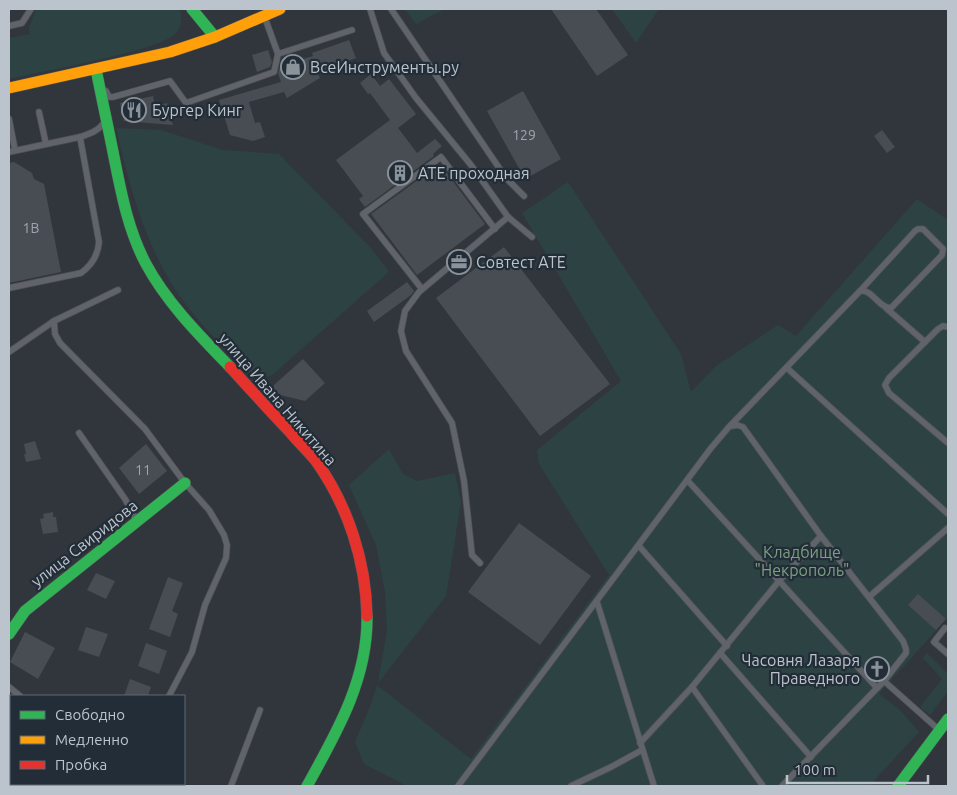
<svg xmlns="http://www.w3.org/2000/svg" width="957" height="795" font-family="Ubuntu,sans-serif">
<rect width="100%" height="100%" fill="#30363c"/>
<!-- green -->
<g fill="#2d4243">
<path d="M36 9H180C182 17 182 27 175 34 159 51 38 72 9 79V38L30 34 29 27Z"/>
<polygon points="405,9 445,9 416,24"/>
<polygon points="612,9 659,9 636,43"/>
<path d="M116 128 161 130 223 150 279 154 371 248 389 272 271 376 253 377C232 355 209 334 190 310 148 257 131 193 116 128Z"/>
<polygon points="568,182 681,354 691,392 716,366 778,325 796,336 917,199 948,220 948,617 879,694 900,710 919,732 869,786 407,786 364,764 355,742 370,707 377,685 471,759 609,575 539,464 537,450 621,381 522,213"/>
<polygon points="389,449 403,474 417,481 455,473 461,502 446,596 378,683 387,630 385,592 376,545 349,485"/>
<polygon points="927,653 947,673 948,672 948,691 930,715 920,707 942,679 923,658"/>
</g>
<!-- building -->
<g fill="#484d53">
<polygon points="551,9 596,9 628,55 597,76"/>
<polygon points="349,40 356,58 317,72 320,78 287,98 284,92 249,102 255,123 260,122 265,137 253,141 230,135 219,100 281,82 278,73 280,66 313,56 312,53"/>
<polygon points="268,50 272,62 270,67 257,72 252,55"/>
<polygon points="371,74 380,86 389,79 416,114 398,128 417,153 435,139 442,146 433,154 434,156 365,207 359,199 363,196 336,160 390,120 370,93 368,94 360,83"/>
<polygon points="523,91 561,159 525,179 487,111"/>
<polygon points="153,96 155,106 167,103 173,125 124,121 120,103"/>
<polygon points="882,130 895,147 887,153 874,136"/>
<polygon points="14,162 32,173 34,179 44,184 61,272 9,283 9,163"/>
<polygon points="440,164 485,224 417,275 371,214"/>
<polygon points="504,247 610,384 540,436 436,298"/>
<polygon points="407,282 414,291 411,295 374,322 367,311"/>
<polygon points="303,359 325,383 305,401 272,393 274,385"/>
<polygon points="35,441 41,459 26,462 24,454 26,454 24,444"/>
<polygon points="146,444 167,471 139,494 119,468"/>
<polygon points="53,512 53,517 56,517 58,532 43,534 40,519 44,518 43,514"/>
<polygon points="519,523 591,576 540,645 468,592"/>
<polygon points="96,573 115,581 106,599 87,590"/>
<polygon points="168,577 183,583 172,611 178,614 170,637 149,629"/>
<polygon points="918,594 946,619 936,630 908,605"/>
<polygon points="86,627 108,634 99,657 78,650"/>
<polygon points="25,632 55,648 38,679 10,662"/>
<polygon points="146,643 167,651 159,674 138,666"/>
<polygon points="876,659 886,669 877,678 867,668"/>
<polygon points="130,679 151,687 148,696 124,696"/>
</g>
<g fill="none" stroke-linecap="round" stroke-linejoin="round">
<defs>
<g id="lane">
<polyline points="370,9 384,53 416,98 471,165 508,217 532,237"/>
<polyline points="391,9 506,178 524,196"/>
<polyline points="265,18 278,54 352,30"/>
<polyline points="9,26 22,23 31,9"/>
<polyline points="106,91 109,97 113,97 170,81 186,103 274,72 278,54"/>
<polyline points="39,112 46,144"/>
<polyline points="9,119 15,150"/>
<path d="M9 152 80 137C89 134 98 131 103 124"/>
<path d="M9 288 81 273C92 265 98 256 99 242L80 137"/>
<polyline points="422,289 363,214 441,157 495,229"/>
<polyline points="886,308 925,342"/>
<polyline points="54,321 55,334 60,343 145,429 185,483 209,510 224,535 227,545 226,558 205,605 192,652 169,696"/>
<polyline points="948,327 943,326 938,329 889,378 885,385 889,393 948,443"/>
<polyline points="9,352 54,321 118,290"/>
<polyline points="787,368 948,514"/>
<polyline points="732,426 737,425 743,427 821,536 903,641 906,649 906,653 884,681 782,786"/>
<polyline points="79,433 125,499 137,521"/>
<polyline points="688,481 877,688"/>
<polyline points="639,546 727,646"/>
<polyline points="480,563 472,555 464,481 452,423 406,351 401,331 405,311 419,292 508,217"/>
<polyline points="869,597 948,528"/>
<polyline points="597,602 654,786"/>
<polyline points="945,628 934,642 948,654"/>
<polyline points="721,654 811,757"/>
<polyline points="884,681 938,729"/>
<polyline points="9,687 20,696"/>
<polyline points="640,743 692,687"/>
<polyline points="132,784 134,786"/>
<polyline points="231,786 260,710"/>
<path d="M458 786 711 448 728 428 860 291 915 231 918 229H923L943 249 942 255 891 308C878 308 873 289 860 291"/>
<polyline points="571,786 611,767 642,750"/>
<polyline points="763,786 692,687 779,581 821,536"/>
</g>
<g id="fast">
<polyline points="192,9 215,37"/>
<path d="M96 69C102 100 109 131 115 162 122 197 129 232 146 264 167 303 200 336 230 367"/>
<polyline points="9,634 25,611 185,483"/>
<path d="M307 786C337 732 368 679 367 616"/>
<polyline points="898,786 948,719"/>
</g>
<polyline id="slow" points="9,88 170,52 215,37 280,9"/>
<path id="jam" d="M230 367C250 389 270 411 290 432 298 442 308 451 316 461 348 506 366 561 367 616"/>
</defs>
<!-- lane casing -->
<use href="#lane" stroke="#4e5257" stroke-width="7"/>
<!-- fast casing -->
<use href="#fast" stroke="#4e5257" stroke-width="12"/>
<!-- slow casing -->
<use href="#slow" stroke="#4e5257" stroke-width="12"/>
<!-- jam casing -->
<use href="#jam" stroke="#4e5257" stroke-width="12"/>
<!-- lane -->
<use href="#lane" stroke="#60646a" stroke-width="5.5"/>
<!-- fast -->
<use href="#fast" stroke="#30b455" stroke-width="11"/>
<!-- slow -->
<use href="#slow" stroke="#ff9f0a" stroke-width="11"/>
<!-- jam -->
<use href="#jam" stroke="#e5322d" stroke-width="11"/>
</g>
<!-- icons -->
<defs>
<symbol id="shop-ring" viewBox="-11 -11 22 22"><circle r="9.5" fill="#222d37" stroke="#8a929a" stroke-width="1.5"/><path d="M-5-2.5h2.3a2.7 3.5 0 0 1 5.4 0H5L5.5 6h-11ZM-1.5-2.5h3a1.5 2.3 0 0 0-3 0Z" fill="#8a929a"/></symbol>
<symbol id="restaurant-ring" viewBox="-11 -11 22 22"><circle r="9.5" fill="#222d37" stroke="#8a929a" stroke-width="1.5"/><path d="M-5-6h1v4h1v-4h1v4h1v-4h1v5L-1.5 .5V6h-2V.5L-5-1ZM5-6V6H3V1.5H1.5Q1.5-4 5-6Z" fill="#8a929a"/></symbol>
<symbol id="building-ring" viewBox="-11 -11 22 22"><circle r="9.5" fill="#222d37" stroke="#8a929a" stroke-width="1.5"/><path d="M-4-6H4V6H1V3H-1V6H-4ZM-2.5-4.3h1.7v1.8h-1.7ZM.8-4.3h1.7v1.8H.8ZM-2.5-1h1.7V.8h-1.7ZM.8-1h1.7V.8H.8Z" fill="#8a929a"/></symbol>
<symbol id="office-ring" viewBox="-11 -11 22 22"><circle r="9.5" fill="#222d37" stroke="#8a929a" stroke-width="1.5"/><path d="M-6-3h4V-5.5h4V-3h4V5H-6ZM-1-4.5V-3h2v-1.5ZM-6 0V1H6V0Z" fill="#8a929a"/></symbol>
<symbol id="church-ring" viewBox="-11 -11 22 22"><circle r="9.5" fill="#222d37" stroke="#8a929a" stroke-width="1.5"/><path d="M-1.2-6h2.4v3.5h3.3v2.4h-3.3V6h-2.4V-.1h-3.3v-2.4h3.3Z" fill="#8a929a"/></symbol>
</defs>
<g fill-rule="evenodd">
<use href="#shop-ring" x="279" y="53" width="28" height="28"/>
<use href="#restaurant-ring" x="120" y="96" width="28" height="28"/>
<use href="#building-ring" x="386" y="159" width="28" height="28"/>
<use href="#office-ring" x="445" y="248" width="28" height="28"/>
<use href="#church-ring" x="863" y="655" width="28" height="28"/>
</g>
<g text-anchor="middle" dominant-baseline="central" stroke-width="4.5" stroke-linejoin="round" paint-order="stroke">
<!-- number labels -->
<g font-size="14" fill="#9ea6ae">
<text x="524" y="135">129</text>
<text x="31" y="228">1В</text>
<text x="143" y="470">11</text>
</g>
<!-- poi labels -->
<g font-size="16" fill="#bbc3cc" stroke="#222d37" text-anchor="start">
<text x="310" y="67">ВсеИнструменты.ру</text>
<text x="152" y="110">Бургер Кинг</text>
<text x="418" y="173">АТЕ проходная</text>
<text x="476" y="262">Совтест АТЕ</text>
<text x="860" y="660" text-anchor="end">Часовня Лазаря<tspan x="860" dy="18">Праведного</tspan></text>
</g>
<!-- street labels -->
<g font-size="16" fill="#bbc3cc" stroke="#222d37">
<text transform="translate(278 399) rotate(49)">улица Ивана Никитина</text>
<text transform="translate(84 543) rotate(-38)">улица Свиридова</text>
</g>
<!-- park labels -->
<g font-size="16" fill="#7ba081" stroke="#222d37">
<text x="802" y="552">Кладбище<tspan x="802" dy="18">"Некрополь"</tspan></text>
</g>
</g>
<!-- border -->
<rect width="957" height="795" fill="none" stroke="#bbc3cc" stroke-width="20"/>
<!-- legend -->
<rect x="10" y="695" width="175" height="90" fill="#222d37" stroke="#5f6973"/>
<rect x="20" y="711" width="25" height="8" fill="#30b455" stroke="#5f6973"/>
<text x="55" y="720" font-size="15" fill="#bbc3cc">Свободно</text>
<rect x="20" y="736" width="25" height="8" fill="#ff9f0a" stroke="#5f6973"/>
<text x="55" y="745" font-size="15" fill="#bbc3cc">Медленно</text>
<rect x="20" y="761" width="25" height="8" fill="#e5322d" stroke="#5f6973"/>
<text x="55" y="770" font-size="15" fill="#bbc3cc">Пробка</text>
<!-- scale -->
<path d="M787 775v8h141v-8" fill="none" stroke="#bbc3cc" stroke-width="2.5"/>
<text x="794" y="775" font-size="15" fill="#bbc3cc" stroke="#222d37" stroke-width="4" paint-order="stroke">100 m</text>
</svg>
